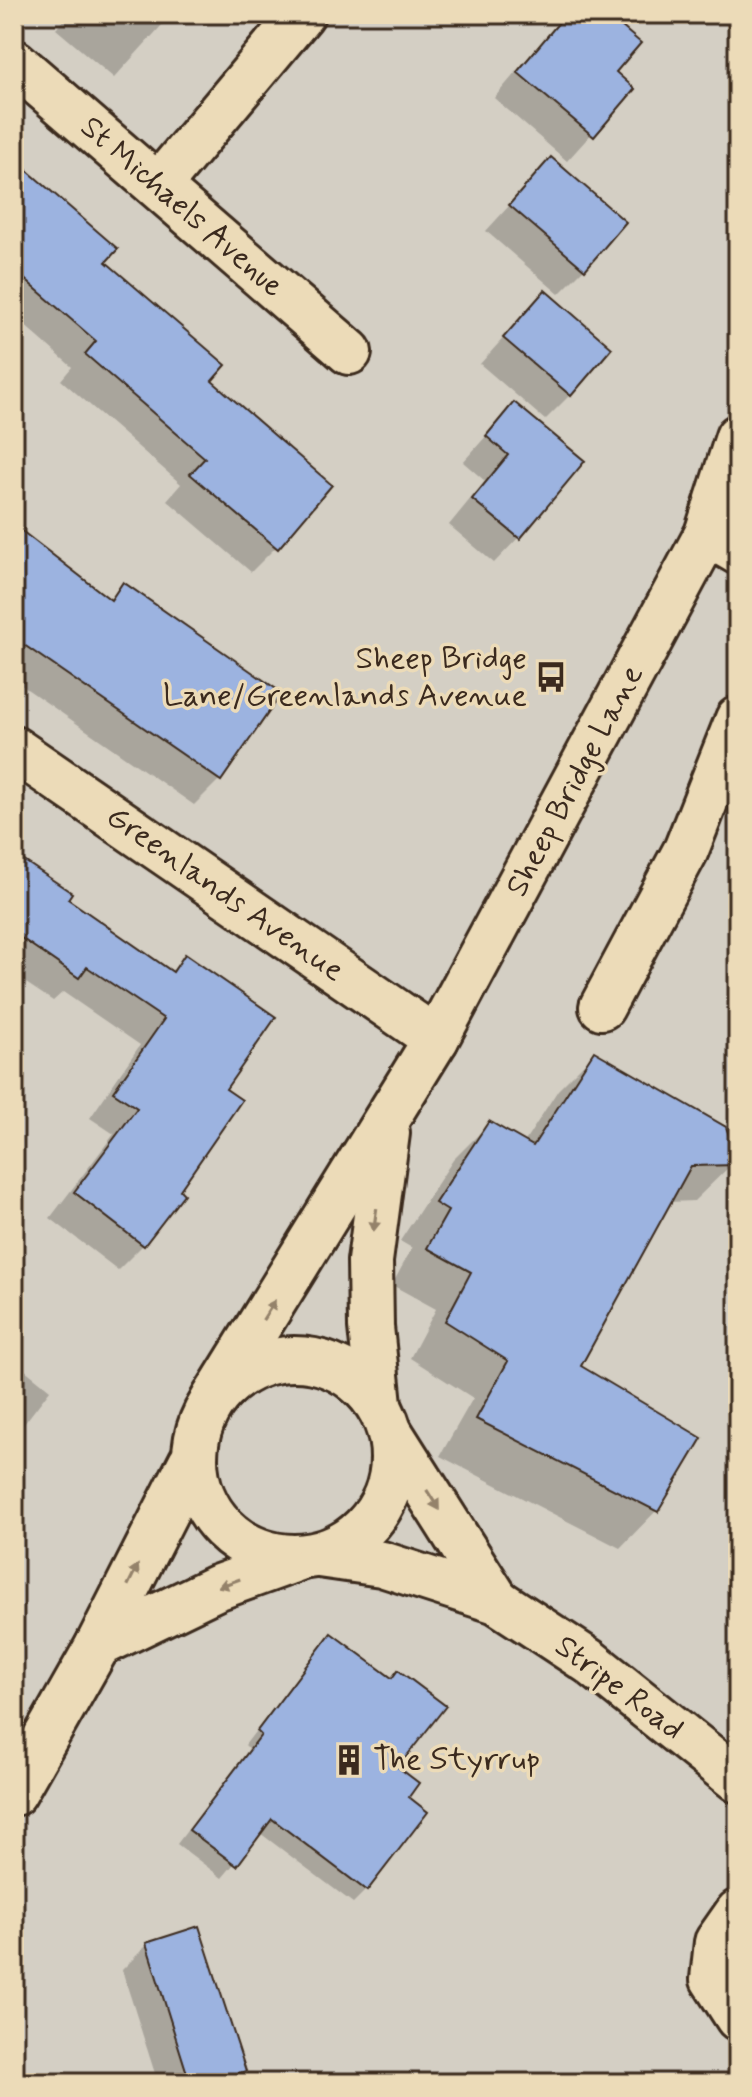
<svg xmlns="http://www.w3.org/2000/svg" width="752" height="2097" font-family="Mynerve,sans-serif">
<rect width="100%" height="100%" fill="#d4cfc4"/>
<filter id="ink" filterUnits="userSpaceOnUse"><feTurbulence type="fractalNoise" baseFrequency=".0125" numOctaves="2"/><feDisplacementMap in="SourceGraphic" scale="16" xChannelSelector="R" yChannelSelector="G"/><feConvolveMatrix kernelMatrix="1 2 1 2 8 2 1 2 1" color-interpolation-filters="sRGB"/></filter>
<g filter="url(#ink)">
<!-- shadow -->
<g fill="#0003">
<polygon points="69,14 172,14 114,78 56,29"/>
<polygon points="561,14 617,14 611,20 613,73 632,89 567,161 494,98 564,16"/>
<polygon points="551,160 584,269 559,294 486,231"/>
<polygon points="14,165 210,382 276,547 251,572 167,500 181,484 61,380 72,367 14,316"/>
<polygon points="545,292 570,395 545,420 480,364"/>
<polygon points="514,405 582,462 518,538 494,563 449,525 485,481 463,462"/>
<polygon points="14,528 108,600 124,585 279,694 219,780 194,805 14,680"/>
<polygon points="14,856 65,900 170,972 186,957 223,1090 143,1245 118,1270 50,1218 114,1134 90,1118 140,1045 63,992 53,1001 14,975"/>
<polygon points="595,1053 731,1165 694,1201 669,1202 578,1366 656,1511 620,1548 440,1456 473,1398 410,1358 436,1309 392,1285 412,1248 400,1241 453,1160 489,1124 524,1143 558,1090"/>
<polygon points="14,1361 50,1390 14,1437"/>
<polygon points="332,1635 391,1680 395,1767 406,1798 366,1890 353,1903 260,1833 222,1878 177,1844 249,1749 245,1745 318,1649"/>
<polygon points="198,1929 244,2071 231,2083 158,2083 122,1970 147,1945"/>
</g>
<!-- building -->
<g fill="#9cb3e0" stroke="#3b2a1e" stroke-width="2">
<polygon points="566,14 607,14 641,43 616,72 635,89 594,137 517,72"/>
<polygon points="551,157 626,222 585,270 509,205"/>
<polygon points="14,159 118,249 106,262 226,365 212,381 332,485 278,549 190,474 205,458 85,354 96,341 14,270"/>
<polygon points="545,290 612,348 571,396 503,338"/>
<polygon points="514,402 585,461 520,539 472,499 508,455 486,436"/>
<polygon points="14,525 111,600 123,582 282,693 221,781 14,638"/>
<polygon points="14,854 72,893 68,899 173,972 185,954 276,1017 226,1089 242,1100 180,1190 184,1194 144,1246 74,1192 137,1108 113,1092 164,1019 87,967 79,978 14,933"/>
<polygon points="594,1051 726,1127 738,1160 738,1165 691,1166 581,1366 702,1438 658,1512 476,1419 508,1361 445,1321 471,1272 427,1248 448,1211 435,1203 489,1121 533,1146"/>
<polygon points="331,1633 392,1678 398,1670 446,1706 398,1767 419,1783 409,1797 428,1812 367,1891 272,1819 237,1866 189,1830 261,1735 257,1731"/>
<polygon points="199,1926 246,2071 210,2083 190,2083 146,1943"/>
</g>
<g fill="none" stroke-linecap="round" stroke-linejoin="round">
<defs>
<g id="minor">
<polyline points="14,62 349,352"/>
<polyline points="159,185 302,14"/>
<polyline points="707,534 738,552"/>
<polyline points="14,749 436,1039"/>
<polyline points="602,1007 686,850 738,719"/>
<polyline points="98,1645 216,1588 302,1557"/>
<polyline points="14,1793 98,1645 191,1462"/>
<polyline points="738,1912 717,1942 713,1979 738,2018"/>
</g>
<g id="major">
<circle cx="294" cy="1458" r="99"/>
<polyline points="213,1400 436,1039 707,534 738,437"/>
<polyline points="379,1404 371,1327 370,1261 387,1133"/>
<polyline points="391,1434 497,1601"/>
<polyline points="319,1555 382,1564 497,1601 590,1662 738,1780"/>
</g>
</defs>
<!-- minor casing -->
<use href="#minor" stroke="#3b2a1e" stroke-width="50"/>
<!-- major casing -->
<use href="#major" stroke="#3b2a1e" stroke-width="50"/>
<!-- minor -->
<use href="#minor" stroke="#ecdbb8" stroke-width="44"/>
<!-- major -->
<use href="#major" stroke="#ecdbb8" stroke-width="44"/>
</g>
<!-- one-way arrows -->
<defs><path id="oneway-solid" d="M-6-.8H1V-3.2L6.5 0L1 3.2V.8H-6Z" transform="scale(2)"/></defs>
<g fill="#94826b">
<use href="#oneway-solid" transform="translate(375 1220) rotate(98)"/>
<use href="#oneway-solid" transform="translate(269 1310) rotate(-58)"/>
<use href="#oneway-solid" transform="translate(433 1500) rotate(58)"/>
<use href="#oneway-solid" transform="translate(133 1575) rotate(-64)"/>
<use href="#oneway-solid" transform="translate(229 1583) rotate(160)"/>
</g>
</g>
<!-- icons -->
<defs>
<symbol id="bus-bare" viewBox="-9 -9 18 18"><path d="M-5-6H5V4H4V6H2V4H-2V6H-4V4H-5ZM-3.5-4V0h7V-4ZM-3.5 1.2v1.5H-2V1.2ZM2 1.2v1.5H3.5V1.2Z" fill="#3b2a1e" stroke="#ecdbb8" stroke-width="2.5" paint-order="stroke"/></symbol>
<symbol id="building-bare" viewBox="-9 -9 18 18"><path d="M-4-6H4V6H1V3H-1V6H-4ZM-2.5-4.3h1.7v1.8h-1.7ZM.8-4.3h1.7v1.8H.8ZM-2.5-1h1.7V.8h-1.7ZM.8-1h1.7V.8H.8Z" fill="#3b2a1e" stroke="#ecdbb8" stroke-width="2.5" paint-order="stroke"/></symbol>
</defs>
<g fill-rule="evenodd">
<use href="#bus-bare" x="529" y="655" width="44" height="44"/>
<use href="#building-bare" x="327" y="1738" width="44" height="44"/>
</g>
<g text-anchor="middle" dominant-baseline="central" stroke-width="7" stroke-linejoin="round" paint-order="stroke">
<!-- street labels -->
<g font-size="32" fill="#3b2a1e" stroke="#ecdbb8">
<text transform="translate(182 207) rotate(41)">St Michaels Avenue</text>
<text transform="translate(575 781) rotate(-62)">Sheep Bridge Lane</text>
<text transform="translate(225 894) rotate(35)">Greenlands Avenue</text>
<text transform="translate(619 1688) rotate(37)">Stripe Road</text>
</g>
<!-- poi labels -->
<g font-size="32" fill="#3b2a1e" stroke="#ecdbb8" text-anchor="end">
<text x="527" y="659">Sheep Bridge<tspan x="527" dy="37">Lane/Greenlands Avenue</tspan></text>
<text x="373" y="1760" text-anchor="start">The Styrrup</text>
</g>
</g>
<!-- margin -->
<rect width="752" height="2097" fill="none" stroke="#ecdbb8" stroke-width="48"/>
<rect x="24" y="24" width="704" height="2049" fill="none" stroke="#3b2a1e" stroke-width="3" filter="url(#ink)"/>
</svg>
